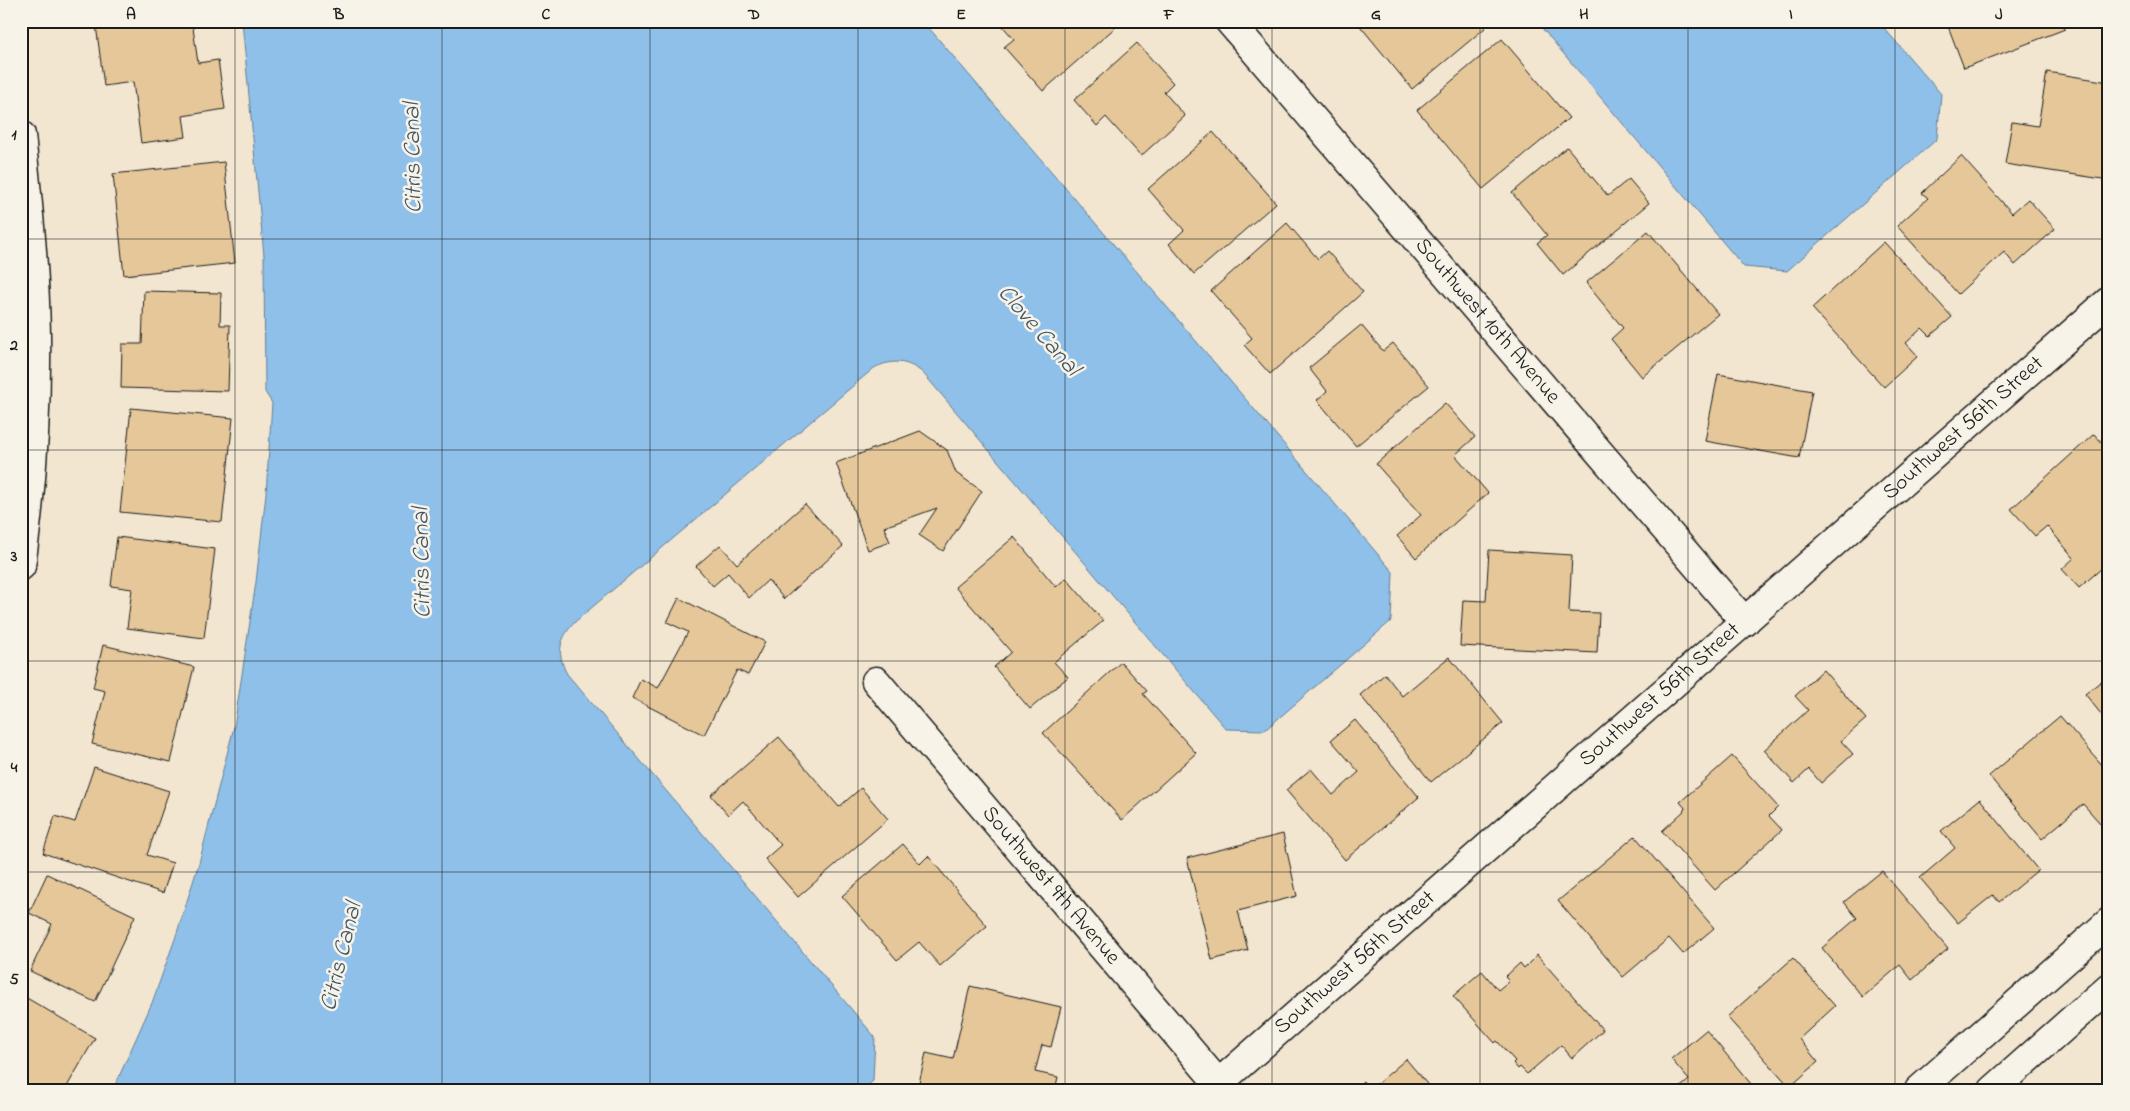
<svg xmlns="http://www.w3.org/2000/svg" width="2130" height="1111" font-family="'Indie Flower',sans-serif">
<rect width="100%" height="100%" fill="#f2e6d0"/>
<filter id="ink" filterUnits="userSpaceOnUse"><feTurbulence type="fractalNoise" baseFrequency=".02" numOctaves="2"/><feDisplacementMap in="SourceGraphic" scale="10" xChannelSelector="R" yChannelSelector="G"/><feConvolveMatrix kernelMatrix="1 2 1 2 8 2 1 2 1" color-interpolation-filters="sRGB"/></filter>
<g filter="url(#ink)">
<!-- water -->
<g fill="#8fc0ea" stroke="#617e98">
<path d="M242 21H923L1393 572 1391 621 1265 730 1226 729 923 373C907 360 892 359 874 368L576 621C559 638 556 653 567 674L875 1037 873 1081 862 1090H113L152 1003 176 936 199 863 234 727 256 582 266 494 272 403 265 392 264 256Z"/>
<polygon points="1536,21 1878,21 1941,94 1937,139 1787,271 1744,267"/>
</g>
<!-- building -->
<g fill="#e5c799" stroke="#1c1c1c">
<polygon points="120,21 192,21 198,63 218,60 225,109 183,116 186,137 141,143 133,82 104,86 96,25"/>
<polygon points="998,21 1114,21 1118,25 1043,91 1004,47 1014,39"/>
<polygon points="1356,21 1480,21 1485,28 1412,89"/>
<polygon points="1946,21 2062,21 2065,29 1964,68"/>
<polygon points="1502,39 1569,118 1483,189 1417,110"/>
<polygon points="1137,43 1173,83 1164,92 1185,116 1141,156 1106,117 1097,126 1074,100"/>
<polygon points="2047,72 2109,82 2109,180 2005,164 2012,122 2038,126"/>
<polygon points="1213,132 1276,203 1194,274 1169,244 1184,230 1148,189"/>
<polygon points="1567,147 1608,196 1629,179 1649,203 1563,275 1537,243 1547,235 1512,193"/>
<polygon points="1961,156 2012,213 2028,199 2055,229 2015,265 2004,252 1958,294 1897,226 1928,198 1922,193"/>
<polygon points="224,162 235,263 124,275 113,174"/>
<polygon points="1287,223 1318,259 1327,251 1363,292 1270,374 1244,345 1252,338 1211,291"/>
<polygon points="1648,231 1718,314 1642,377 1611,339 1623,328 1586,283"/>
<polygon points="1884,242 1952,317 1930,336 1922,328 1906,343 1918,356 1884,387 1812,308"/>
<polygon points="144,291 221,293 220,325 230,325 228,391 121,388 122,344 142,344"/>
<polygon points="1361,325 1383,351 1393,343 1429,386 1356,446 1317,400 1327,391 1309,368"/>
<polygon points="1718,374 1812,391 1799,458 1705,441"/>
<polygon points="1445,403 1475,437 1455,455 1488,493 1416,558 1397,536 1421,515 1376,464"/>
<polygon points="131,408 233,418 222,522 120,512"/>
<polygon points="920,431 947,450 956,473 982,491 943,551 919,535 937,508 884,527 890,542 868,550 836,463"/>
<polygon points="2094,434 2109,450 2109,536 2107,537 2109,562 2079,588 2062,569 2074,558 2047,526 2035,536 2011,509"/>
<polygon points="805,504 843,546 784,599 768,580 749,598 728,573 713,586 696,566 720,545 737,564"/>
<polygon points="117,537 215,549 204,638 127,628 132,589 111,586"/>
<polygon points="1014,537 1056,587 1066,578 1103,621 1054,662 1068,677 1030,709 994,667 1011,652 955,587"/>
<polygon points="1489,550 1572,555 1569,612 1599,613 1597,653 1460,646 1463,600 1486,601"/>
<polygon points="679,598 765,642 748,675 737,670 704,735 632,698 641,679 658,688 688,632 667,622"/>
<polygon points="103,645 194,667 171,762 92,744 105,691 93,688"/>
<polygon points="1449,657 1503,723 1431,782 1360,695 1385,674 1402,696"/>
<polygon points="1121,662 1147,691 1143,694 1196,753 1122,820 1043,733"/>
<polygon points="1823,670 1866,719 1841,741 1853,754 1821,783 1809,769 1794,783 1764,750 1808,710 1795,696"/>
<polygon points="2109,675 2109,724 2085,694"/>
<polygon points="2060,716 2109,773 2109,815 2100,823 2083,804 2042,839 1989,776"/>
<polygon points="1355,720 1419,797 1345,860 1286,790 1311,769 1333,795 1359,772 1331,740"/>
<polygon points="779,737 839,807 861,788 888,819 798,897 765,859 781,845 743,801 728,815 711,795"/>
<polygon points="1732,756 1778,807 1769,816 1782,830 1715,890 1662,831 1686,809 1680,802"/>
<polygon points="94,767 169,791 147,855 173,863 163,893 43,853 55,816 75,822"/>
<polygon points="1980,799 2038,870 1999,902 1993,895 1958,923 1920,878 1955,848 1941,831"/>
<polygon points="1283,834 1297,896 1238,911 1248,950 1212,960 1187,858"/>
<polygon points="1635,836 1714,928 1683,954 1669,938 1623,977 1558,901"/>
<polygon points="903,844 920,864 928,856 987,926 940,966 919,942 897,960 842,896"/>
<polygon points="1882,871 1948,949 1912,980 1900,965 1863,997 1822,948 1857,918 1844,902"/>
<polygon points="47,874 135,916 95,1002 30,971 52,924 29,913"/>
<polygon points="1537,955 1603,1030 1572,1058 1561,1045 1527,1074 1520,1067 1518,1069 1513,1063 1515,1061 1497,1041 1495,1043 1453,996 1482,971 1498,990 1509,981 1505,977 1520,963 1524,968"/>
<polygon points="1793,958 1835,1006 1799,1039 1818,1062 1790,1087 1727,1017"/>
<polygon points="970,986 1061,1007 1051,1047 1042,1045 1035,1072 1058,1077 1055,1090 929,1090 918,1087 926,1053 953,1059"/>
<polygon points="25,997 95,1038 65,1090 21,1090 21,1004"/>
<polygon points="1706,1030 1756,1090 1677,1090 1689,1080 1671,1059"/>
<polygon points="1406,1059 1432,1090 1370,1090"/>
<polygon points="1363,1081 1370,1090 1353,1090"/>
</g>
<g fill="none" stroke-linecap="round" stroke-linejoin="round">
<defs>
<g id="street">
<path id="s1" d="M1229 21 1745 622"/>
<path d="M21 135C28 202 35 269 36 335 37 412 32 490 21 566"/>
<path id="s2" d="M876 681 1224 1090"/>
<path id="s3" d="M1211 1090 2109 301"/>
</g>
<g id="secondary">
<polyline points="1919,1090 2109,922"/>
<polyline points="1993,1090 2109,987"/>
</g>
</defs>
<!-- street casing -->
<use href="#street" stroke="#1c1c1c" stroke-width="31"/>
<!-- secondary casing -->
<use href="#secondary" stroke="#1c1c1c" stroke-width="31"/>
<!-- street -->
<use href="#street" stroke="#f7f3e8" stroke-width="28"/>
<!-- secondary -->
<use href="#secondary" stroke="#f7f3e8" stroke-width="28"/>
</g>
</g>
<!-- grid -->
<path fill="none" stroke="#1c1c1c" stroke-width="1" stroke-opacity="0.55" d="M235 21V1090M442 21V1090M650 21V1090M858 21V1090M1065 21V1090M1272 21V1090M1480 21V1090M1688 21V1090M1895 21V1090M21 239H2109M21 450H2109M21 661H2109M21 872H2109"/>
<g text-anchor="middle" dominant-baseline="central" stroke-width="5" stroke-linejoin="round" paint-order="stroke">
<!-- street labels -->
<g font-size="22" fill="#1c1c1c" stroke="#f7f3e8">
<text stroke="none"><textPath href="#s1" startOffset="396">Southwest 10th Avenue</textPath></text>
<text stroke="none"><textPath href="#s3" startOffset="1002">Southwest 56th Street</textPath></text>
<text stroke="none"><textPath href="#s3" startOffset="598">Southwest 56th Street</textPath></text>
<text stroke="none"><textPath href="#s2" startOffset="269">Southwest 9th Avenue</textPath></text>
<text stroke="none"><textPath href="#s3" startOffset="192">Southwest 56th Street</textPath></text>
</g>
<!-- water labels -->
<g font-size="24" font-style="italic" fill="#445564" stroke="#f7f3e8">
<text transform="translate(414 158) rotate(-91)">Citris Canal</text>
<text transform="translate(1038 331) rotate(49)">Clove Canal</text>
<text transform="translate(423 563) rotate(-91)">Citris Canal</text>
<text transform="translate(342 957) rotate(-76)">Citris Canal</text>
</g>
</g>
<!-- margin -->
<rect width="2130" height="1111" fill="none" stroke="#f7f3e8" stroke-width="55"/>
<rect x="28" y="28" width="2074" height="1056" fill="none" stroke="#1c1c1c" stroke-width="2"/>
<g font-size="16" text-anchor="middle" font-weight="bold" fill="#1c1c1c">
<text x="131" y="19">A</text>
<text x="339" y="19">B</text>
<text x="546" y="19">C</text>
<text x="754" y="19">D</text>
<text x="961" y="19">E</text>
<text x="1169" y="19">F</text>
<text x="1376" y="19">G</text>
<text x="1584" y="19">H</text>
<text x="1791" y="19">I</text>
<text x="1999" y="19">J</text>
<text x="14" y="139">1</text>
<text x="14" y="350">2</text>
<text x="14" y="561">3</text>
<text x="14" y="772">4</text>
<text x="14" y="984">5</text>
</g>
</svg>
